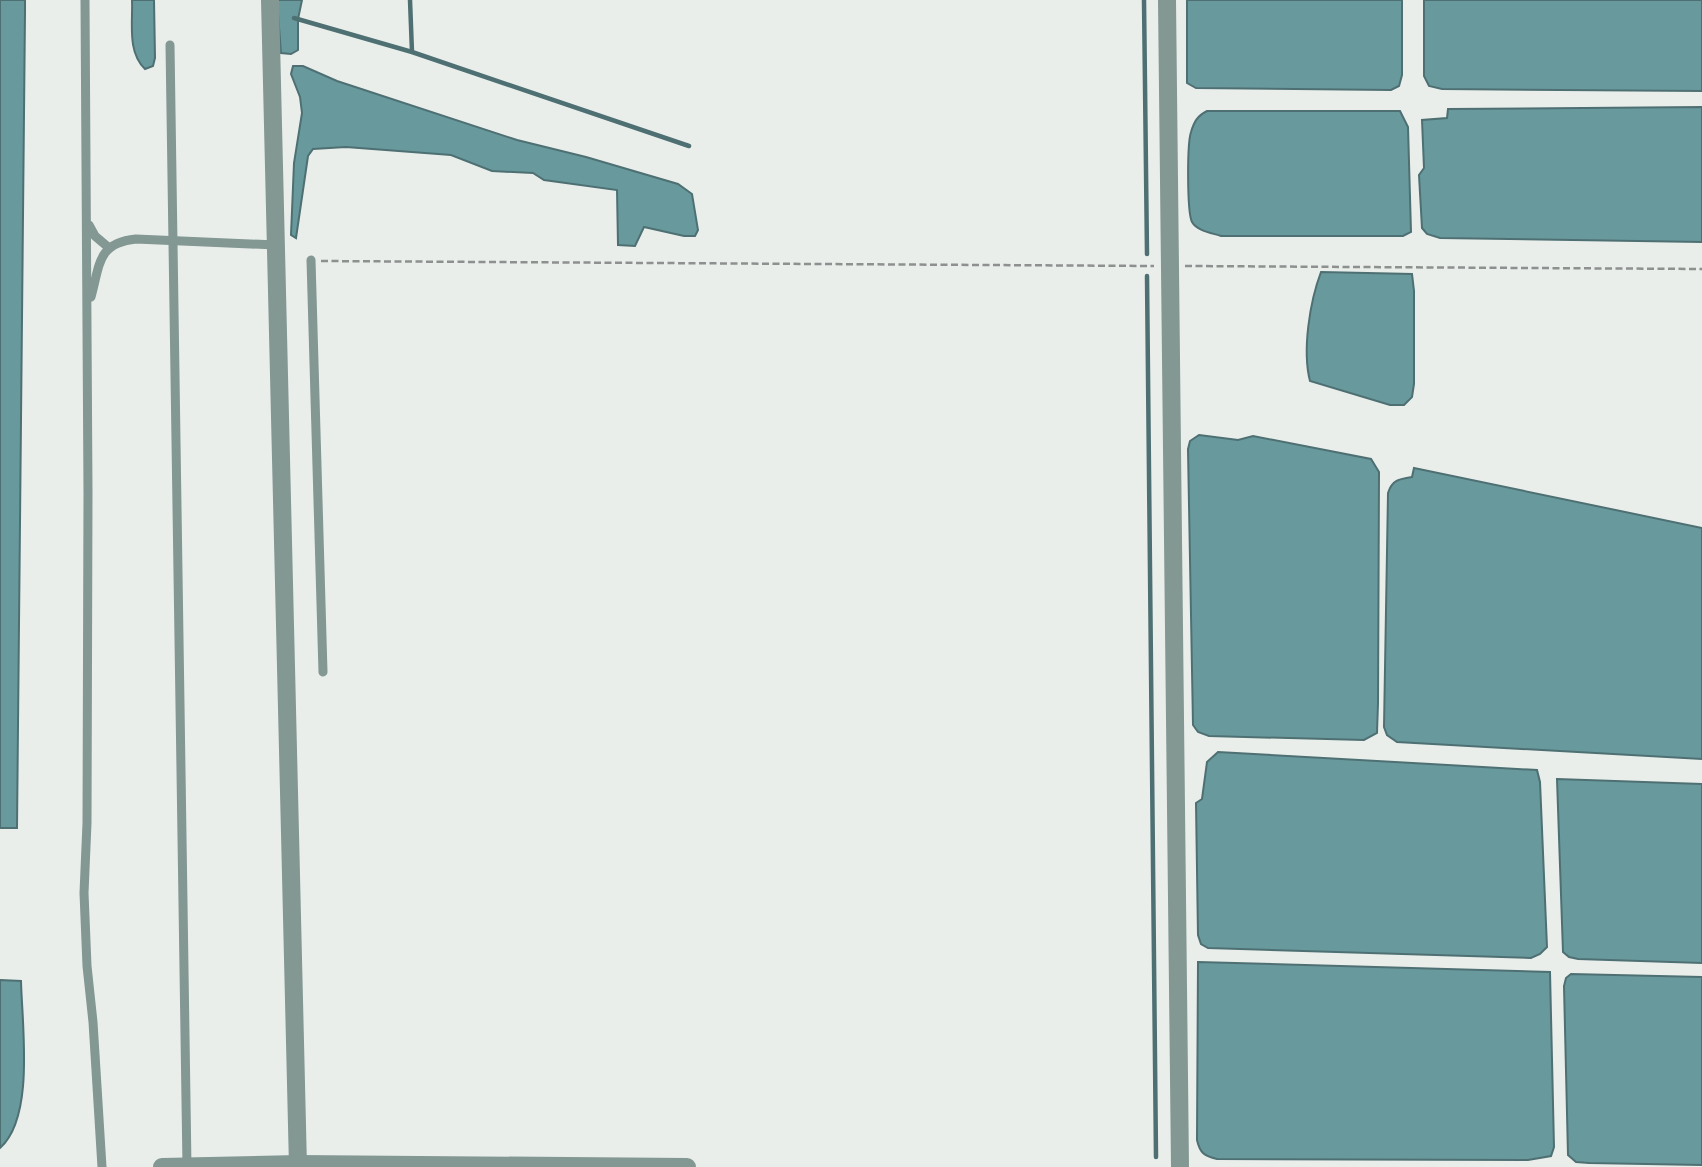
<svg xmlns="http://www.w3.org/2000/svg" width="1702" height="1167" font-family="'Roboto Condensed',sans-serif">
<rect width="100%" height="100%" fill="#e9eeeb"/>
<!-- water -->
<g fill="#68999d" stroke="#4e7073" stroke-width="2">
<polygon points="0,0 25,0 25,12 17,828 0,828"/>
<path d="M132 0H154L155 58 153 66 145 69C127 52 133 23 132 0Z"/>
<polygon points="277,0 302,0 298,19 298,50 291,54 281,53"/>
<polygon points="1187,0 1402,0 1402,75 1399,86 1391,90 1196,88 1187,83"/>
<polygon points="1424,0 1702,0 1702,91 1442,89 1429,86 1424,76"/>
<polygon points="293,66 303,66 337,81 517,140 586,157 678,184 692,194 698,230 695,236 684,236 644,227 635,246 618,245 617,190 544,180 533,173 492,171 451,155 346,147 313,149 308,156 296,238 291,235 294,163 302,113 300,97 291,74"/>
<polygon points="1702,107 1702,242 1440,238 1427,234 1422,228 1419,175 1424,168 1422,120 1447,118 1448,109"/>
<path d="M1207 111H1400L1408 127 1411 232 1403 236H1221C1212 233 1197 231 1192 222 1187 212 1187 144 1191 132 1194 122 1197 116 1207 111Z"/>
<path d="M1321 272 1412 274 1414 291V384L1412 397 1404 405H1390L1310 381C1302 350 1310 301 1321 272Z"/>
<polygon points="1199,435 1238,440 1253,436 1371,459 1379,472 1378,703 1377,733 1364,740 1209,736 1198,732 1193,725 1188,449 1190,441"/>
<path d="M1414 468 1702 528V759L1397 742 1387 735 1384 727 1388 493C1392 480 1399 479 1412 477Z"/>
<polygon points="1218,752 1537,770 1540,782 1547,947 1540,954 1531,958 1208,948 1201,944 1198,935 1196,803 1202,799 1207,762"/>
<polygon points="1557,779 1702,784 1702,963 1578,959 1569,957 1563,952"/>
<path d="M1198 962 1550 972 1554 1147 1551 1156 1528 1160 1217 1159C1204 1156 1200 1153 1197 1140Z"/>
<polygon points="1571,974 1702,977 1702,1165 1589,1163 1576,1162 1568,1155 1564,986 1566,978"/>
<path d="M0 980 21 981C22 1025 35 1117 0 1148Z"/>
</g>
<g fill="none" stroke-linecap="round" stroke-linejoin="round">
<!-- stream -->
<g stroke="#4e7073" stroke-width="4.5">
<polyline points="410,0 412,52"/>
<polyline points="1144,0 1147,254"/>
<polyline points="294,18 412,52 689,146"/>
<polyline points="1147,276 1156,1157"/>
</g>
<!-- path -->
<g stroke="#8d908e" stroke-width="2.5" stroke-dasharray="7 3.5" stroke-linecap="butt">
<polyline points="321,261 1154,266"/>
<polyline points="1185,266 1702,269"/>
</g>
<!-- lane -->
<g stroke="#839793" stroke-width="9">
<polyline points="85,0 88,493 87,823 84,893 87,966 93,1022 102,1167"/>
<polyline points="170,45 187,1167"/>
<polyline points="89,225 95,236 108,247"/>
<polyline points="311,260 323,672"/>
<path d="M91 297C100 265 97 243 136 239L276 245"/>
</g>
<!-- street -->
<g stroke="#839793" stroke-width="18">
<polyline points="270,0 298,1167"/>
<polyline points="1167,0 1180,1167"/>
<polyline points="162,1167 298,1164 687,1167"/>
</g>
</g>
</svg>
